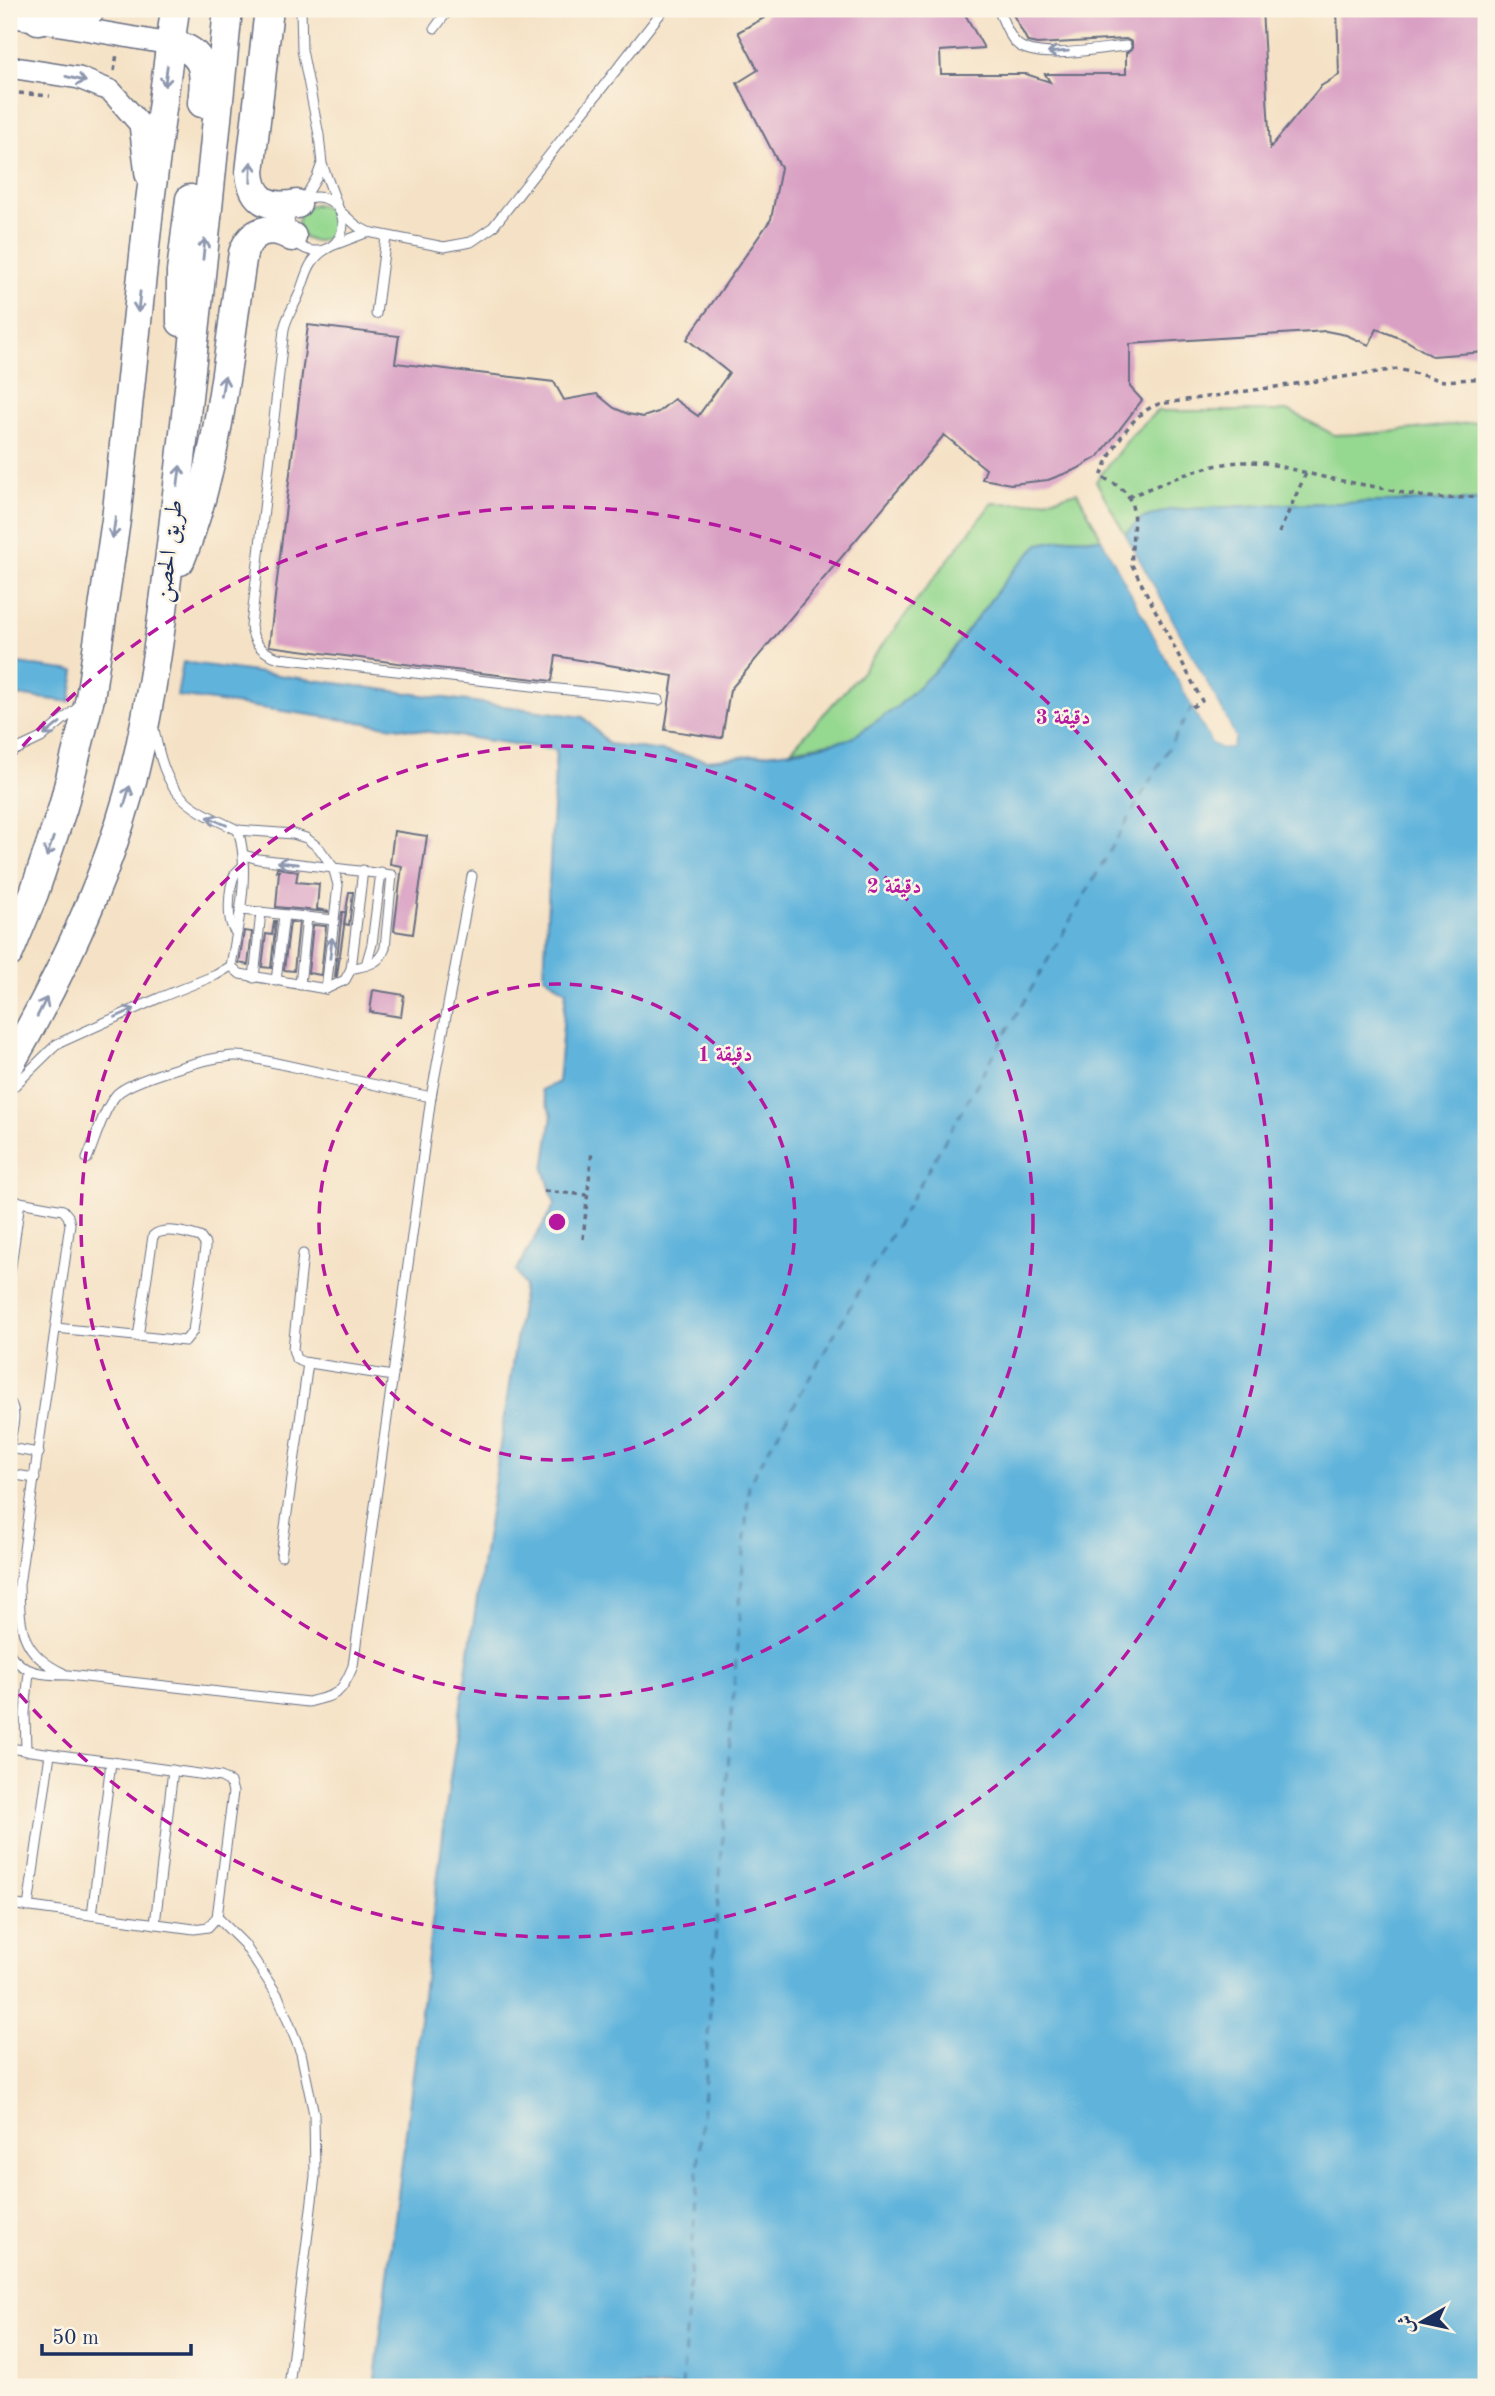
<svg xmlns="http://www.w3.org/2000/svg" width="1495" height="2396" font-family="'Old Standard TT',Amiri,serif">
<rect width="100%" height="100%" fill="#fcf5e5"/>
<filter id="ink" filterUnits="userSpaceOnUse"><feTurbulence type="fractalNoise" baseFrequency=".0143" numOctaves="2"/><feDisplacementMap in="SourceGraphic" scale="14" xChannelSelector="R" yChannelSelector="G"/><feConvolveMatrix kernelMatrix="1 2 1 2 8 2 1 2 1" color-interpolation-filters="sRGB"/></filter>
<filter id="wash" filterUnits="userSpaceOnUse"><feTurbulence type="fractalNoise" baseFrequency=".00686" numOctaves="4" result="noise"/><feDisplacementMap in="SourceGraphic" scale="28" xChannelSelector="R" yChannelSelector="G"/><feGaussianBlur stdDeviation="1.57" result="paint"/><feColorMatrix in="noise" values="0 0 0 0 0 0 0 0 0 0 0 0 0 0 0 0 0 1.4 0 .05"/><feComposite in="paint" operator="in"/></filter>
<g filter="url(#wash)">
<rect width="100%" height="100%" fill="#f5e2c6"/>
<!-- green -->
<g fill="#95d890" stroke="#588477" stroke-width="2">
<circle cx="316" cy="223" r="18"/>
<polygon points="1157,411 1290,411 1334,435 1380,433 1486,421 1486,500 1286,504 1169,510 1141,519 1125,534 1096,481 1131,436"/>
<path d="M1077 492 1102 539 1070 538 1039 545 1011 573 943 663 897 707 850 739 791 750 860 674 992 503C1022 505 1049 501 1077 492Z"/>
</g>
<!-- water -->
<g fill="#60b4dc" stroke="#3e729d" stroke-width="2">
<polygon points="1486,500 1486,2387 374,2387 450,1779 524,1286 516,1271 555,1204 544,1169 552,1116 541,1090 558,1082 566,991 544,976 556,750 177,696 183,662 583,717 609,744 662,751 707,760 801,750 850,739 897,707 943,663 1011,573 1039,544 1070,538 1102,539 1212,743 1221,748 1231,747 1235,739 1226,718 1125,534 1141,519 1169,510 1286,504"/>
<polygon points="9,663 75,671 70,702 9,694"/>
</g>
<!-- pier -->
<polygon fill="#f5e2c6" points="1123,531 1226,718 1235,738 1231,747 1221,748 1212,743 1100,535 1105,537 1215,741 1222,745 1228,744 1231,738 1223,720 1122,536"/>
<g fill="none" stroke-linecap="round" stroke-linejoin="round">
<!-- ferry -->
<polyline stroke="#305784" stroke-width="2" stroke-dasharray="9 7" stroke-linecap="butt" points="682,2387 749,1484 1192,707"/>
</g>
<g id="blocks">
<!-- building -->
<g fill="#d9a0c4">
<polygon points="768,9 962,9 984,48 940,51 941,74 1026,74 1050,82 1045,74 1126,74 1126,53 1132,49 1132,42 1126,39 1037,44 1028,42 1010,9 1262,9 1270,148 1321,86 1339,75 1337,9 1486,9 1486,352 1432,356 1407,341 1377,329 1369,345 1346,335 1326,331 1130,344 1130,387 1142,400 1099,456 1077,469 1048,480 1011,484 982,479 986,469 944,435 730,690 722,738 665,730 673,676 556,656 552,681 420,666 269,646 308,325 399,336 395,363 554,382 564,400 597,394 614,408 628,414 643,417 658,412 674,399 698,416 729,373 687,339 771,219 781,168 737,83 758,70 738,32 764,18"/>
<polygon points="394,831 427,836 413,934 394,931 402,866 390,864"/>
<polygon points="277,868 298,871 296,882 319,884 317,909 328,911 328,912 276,907 279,871 276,871"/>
<polygon points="349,892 353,892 349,925 344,924"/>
<polygon points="342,912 346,912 337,976 335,977"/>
<polygon points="274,921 276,921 271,968 262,967 266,934 272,935"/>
<polygon points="290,922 299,923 294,971 284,970"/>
<polygon points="313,925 326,926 321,975 308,973"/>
<polygon points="244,931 252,932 248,965 239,963"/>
<polygon points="373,990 404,995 401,1017 370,1012"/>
</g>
</g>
</g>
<g filter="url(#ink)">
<use href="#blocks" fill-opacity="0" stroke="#676e82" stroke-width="2"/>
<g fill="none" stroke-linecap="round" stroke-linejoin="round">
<defs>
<g id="service">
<polyline points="301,9 302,50 319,135 322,164 338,207"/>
<path d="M998 9C1003 20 1008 35 1016 43 1035 62 1100 48 1126 46"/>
<polyline points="435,28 449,9"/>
<circle cx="316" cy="224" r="27"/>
<polyline points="304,199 317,177 321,166"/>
<polyline points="340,211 357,226 368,232 444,247 471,242 493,227 664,9"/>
<polyline points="334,245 368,232"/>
<path d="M326 249C308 261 307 273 300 292 295 305 287 315 284 329L251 626C253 643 262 653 279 658L659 700"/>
<polyline points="376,314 386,237"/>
<polyline points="9,753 41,738 81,705"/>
<path d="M244 855 258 859 392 875 385 948C379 965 367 965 351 969L345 980 326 989"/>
<polyline points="241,910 334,920"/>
<path d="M237 933C225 925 229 886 235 874 237 871 241 868 243 866"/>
<polyline points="366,965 372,944 381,872"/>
<polyline points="231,966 240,974 326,989 338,885 333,867 319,848 306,838 293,834 238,830"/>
<polyline points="351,969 363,870"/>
<polyline points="254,978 261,912"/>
<polyline points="276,981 284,915"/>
<polyline points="300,985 307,917"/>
<path d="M9 1091 57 1044 159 998 216 975 231 966C238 924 251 871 238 830 180 804 166 793 154 729"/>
<path d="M87 1159C95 1140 104 1108 117 1094 131 1080 204 1059 225 1057 235 1055 243 1056 253 1058L431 1097"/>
<path d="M9 1200 63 1210 68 1216 70 1224 19 1585C20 1628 20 1653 63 1673"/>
<polyline points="303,1254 293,1349 296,1359 303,1362 393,1376"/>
<polyline points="9,1280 20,1202"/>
<path d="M56 1328 185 1341 193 1331 205 1248V1244L200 1237C187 1233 163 1226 153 1236L138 1337"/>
<path d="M9 1401C19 1412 11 1432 9 1446"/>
<polyline points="9,1448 39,1453"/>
<polyline points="9,1474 35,1478"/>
<polyline points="281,1556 308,1363"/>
<polyline points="9,1609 17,1590"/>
<path d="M9 1653C24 1674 43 1675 68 1675L308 1702C337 1695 341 1695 353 1666L431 1097 472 876"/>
<polyline points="9,1748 221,1777 230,1782 233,1792 217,1917 208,1927 194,1929 9,1904"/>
<polyline points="26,1751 25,1713 29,1672"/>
<polyline points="28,1907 50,1754"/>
<polyline points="92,1915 111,1762"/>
<polyline points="217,1917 244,1944 278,1996 301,2053 314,2114 315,2176 289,2387"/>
<polyline points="155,1924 173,1770"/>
</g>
<g id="tertiary">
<polyline points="9,16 170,44"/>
<polyline points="9,67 79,78 111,91 140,124 146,175"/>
</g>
<g id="primary">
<path d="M269 9 250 172C252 201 269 209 297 204"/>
<polyline points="38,20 91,9"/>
<path d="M170 44C206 50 206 72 202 103"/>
<polyline points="181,322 181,272 190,199"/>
<path d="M180 561C220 464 227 356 243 253 251 230 271 224 292 237"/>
<polyline points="9,953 34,893 63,807 90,698 116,520 149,209 175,9"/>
<path d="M9 1066C58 981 101 892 128 796 155 697 165 595 177 494 196 332 212 171 228 9"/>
</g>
</defs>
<!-- service casing -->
<use href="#service" stroke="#676e82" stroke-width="11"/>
<!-- tertiary casing -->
<use href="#tertiary" stroke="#676e82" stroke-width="24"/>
<!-- primary casing -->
<use href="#primary" stroke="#676e82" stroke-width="31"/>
<!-- path -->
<g stroke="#676e82" stroke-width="3.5" stroke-dasharray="5 5" stroke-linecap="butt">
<polyline points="114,71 117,54"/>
<polyline points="9,92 50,96"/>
<path d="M1128 497C1167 482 1208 461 1250 462 1268 462 1285 468 1303 472 1325 478 1348 482 1371 486 1410 494 1447 505 1486 493"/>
<polyline points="1279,533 1306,473"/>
<path d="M1192 707 1202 701 1132 565C1129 526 1149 496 1101 477 1110 451 1132 412 1159 404L1398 369 1444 381 1486 378"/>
<polyline points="544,1191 587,1195"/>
<polyline points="583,1239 592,1151"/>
</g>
<!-- service -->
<use href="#service" stroke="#fff" stroke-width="9"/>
<!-- tertiary -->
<use href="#tertiary" stroke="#fff" stroke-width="21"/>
<!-- primary -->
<use href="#primary" stroke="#fff" stroke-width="28"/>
</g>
<!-- one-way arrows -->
<defs><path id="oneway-shaft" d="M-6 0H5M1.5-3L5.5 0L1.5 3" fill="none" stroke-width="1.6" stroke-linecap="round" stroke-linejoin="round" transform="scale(1.75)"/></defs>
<g stroke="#8d97ae">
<use href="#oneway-shaft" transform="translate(1058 52) rotate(175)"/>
<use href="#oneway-shaft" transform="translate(166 76) rotate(97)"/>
<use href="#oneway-shaft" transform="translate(76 79) rotate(14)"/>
<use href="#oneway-shaft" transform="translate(251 172) rotate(-89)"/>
<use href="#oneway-shaft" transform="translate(204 249) rotate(-84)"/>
<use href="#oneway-shaft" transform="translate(139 302) rotate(96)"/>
<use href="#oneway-shaft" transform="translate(223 386) rotate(-81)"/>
<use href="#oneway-shaft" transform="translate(179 476) rotate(-83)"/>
<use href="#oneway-shaft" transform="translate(114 528) rotate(98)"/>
<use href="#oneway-shaft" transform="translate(52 729) rotate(141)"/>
<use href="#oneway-shaft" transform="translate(127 796) rotate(-74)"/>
<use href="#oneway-shaft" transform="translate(217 821) rotate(-156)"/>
<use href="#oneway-shaft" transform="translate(50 847) rotate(109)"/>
<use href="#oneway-shaft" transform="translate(288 863) rotate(-174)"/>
<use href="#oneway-shaft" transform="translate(331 948) rotate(-84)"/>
<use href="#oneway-shaft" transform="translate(42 1007) rotate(-63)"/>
<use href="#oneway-shaft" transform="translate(125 1013) rotate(-24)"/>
</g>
</g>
<!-- distance rings -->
<g fill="none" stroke="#b5179e" stroke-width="3.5" stroke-dasharray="12 9">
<circle cx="557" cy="1222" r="238"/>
<circle cx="557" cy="1222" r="476"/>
<path d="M9 762A715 715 0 1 1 9 1682"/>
</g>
<g text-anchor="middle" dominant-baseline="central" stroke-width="5" stroke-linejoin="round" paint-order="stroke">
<!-- street labels -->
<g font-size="24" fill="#1b2f5e" stroke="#fcf5e5">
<text transform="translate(170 551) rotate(-83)">طريق الحصن</text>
</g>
</g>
<circle cx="557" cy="1222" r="10" fill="#b5179e" stroke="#fcf5e5" stroke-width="3.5"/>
<g font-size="21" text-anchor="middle" font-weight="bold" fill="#b5179e" stroke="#fcf5e5" stroke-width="5" stroke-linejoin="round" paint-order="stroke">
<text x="1063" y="724">3 دقيقة</text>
<text x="894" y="893">2 دقيقة</text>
<text x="725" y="1061">1 دقيقة</text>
</g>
<!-- margin -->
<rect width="1495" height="2396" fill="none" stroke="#fcf5e5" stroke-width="35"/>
<!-- north arrow -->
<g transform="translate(1422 2322) rotate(261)" stroke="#fcf5e5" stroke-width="5" paint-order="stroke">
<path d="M0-5L12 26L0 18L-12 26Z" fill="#1b2f5e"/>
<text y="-10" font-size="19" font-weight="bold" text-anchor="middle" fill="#1b2f5e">ش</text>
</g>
<!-- scale -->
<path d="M42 2344v10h149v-10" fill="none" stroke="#1b2f5e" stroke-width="3.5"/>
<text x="52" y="2344" font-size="21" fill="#1b2f5e" stroke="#fcf5e5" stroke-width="5" paint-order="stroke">50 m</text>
</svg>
